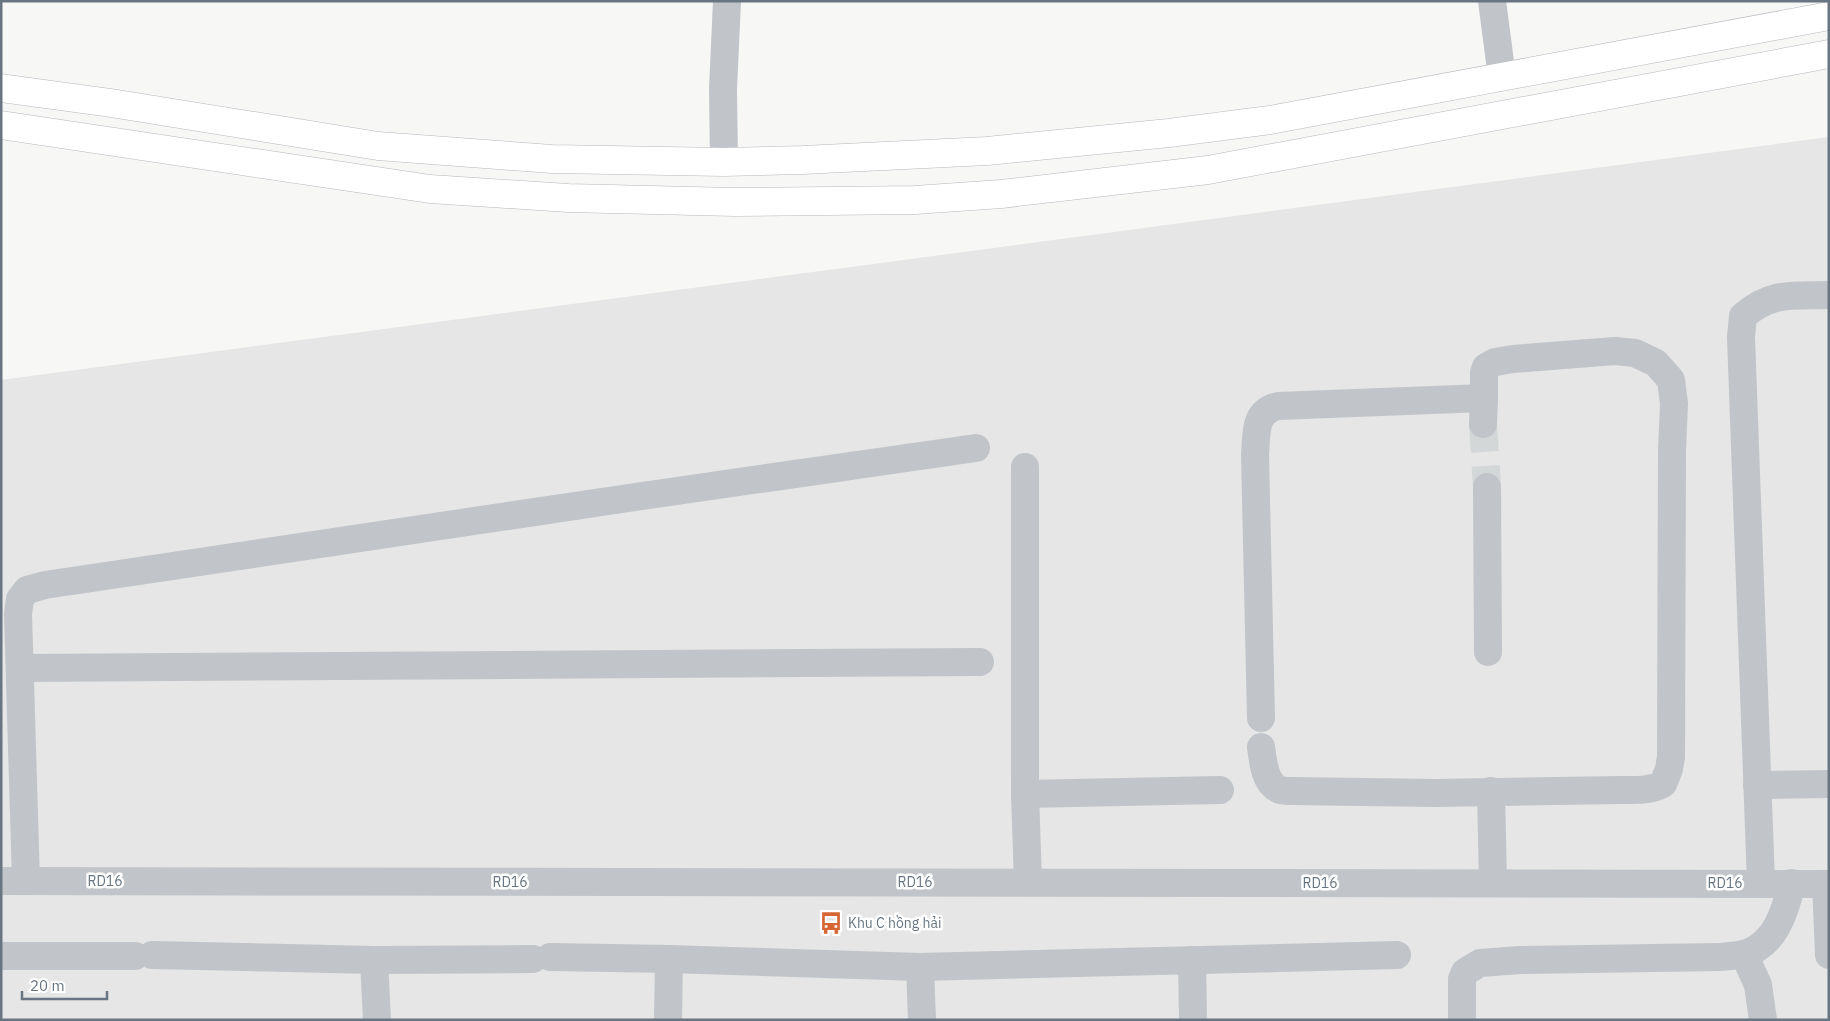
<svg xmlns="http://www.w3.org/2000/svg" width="1830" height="1021" font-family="'IBM Plex Sans',sans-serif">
<rect width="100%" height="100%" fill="#f7f7f5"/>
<!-- built -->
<polygon fill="#e5e6e5" points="1829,137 1829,1020 1,1020 1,380"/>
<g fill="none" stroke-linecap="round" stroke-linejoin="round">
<!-- minor-tunnel -->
<polyline stroke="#d3d7d8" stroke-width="28" stroke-dasharray="28 14" stroke-linecap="butt" points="1483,424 1487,487"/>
<defs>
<g id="major">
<polyline points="1,88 111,103 378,146 552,159 724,162 803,160 987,151 1169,133 1270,120 1829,16"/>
<polyline points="1,125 430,189 568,198 735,202 915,200 1001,194 1208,170 1829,54"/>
</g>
</defs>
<!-- major casing -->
<use href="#major" stroke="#b4b8bc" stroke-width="29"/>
<!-- minor -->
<g stroke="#c1c4c8" stroke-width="28">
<polyline points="1492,1 1502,77"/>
<polyline points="724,162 723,89 727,1"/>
<polyline points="1483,424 1484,398"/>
<polyline points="1025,467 1025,794 1028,882"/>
<polyline points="1487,487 1488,652"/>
<polyline points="20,668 980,662"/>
<path d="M1261 718 1255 455C1257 434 1253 412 1278 406L1484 398V373L1486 367 1495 362 1513 359 1615 351 1635 353 1656 363 1671 380 1674 404 1672 450 1671 757 1669 769 1663 784C1650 791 1635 790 1621 790L1435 793 1291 791C1287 791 1281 791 1278 789 1264 782 1263 760 1261 747"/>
<polyline points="1757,785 1829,784"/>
<polyline points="1491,791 1493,883"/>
<polyline points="1025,794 1220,790"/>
<polyline points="1,881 1829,884"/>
<polyline points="26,881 18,614 20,599 27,590 45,585 642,496 976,448"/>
<path d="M1761 883 1741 337 1743 316C1772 291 1792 296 1829 295"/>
<polyline points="1826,884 1829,955"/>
<polyline points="1744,954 1758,985 1763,1020"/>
<polyline points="152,955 374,960"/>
<polyline points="1,956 135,956"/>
<polyline points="550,957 669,959 920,967 1397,955"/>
<polyline points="1192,960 1193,1020"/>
<polyline points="920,967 922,1020"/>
<polyline points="377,1020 374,960 533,959"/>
<polyline points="668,1020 669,959"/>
<path d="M1462 1020V979L1465 972 1480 963 1520 960 1720 957C1727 956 1736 956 1743 954 1775 946 1785 912 1792 883"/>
</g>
<!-- major -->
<use href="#major" stroke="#fff" stroke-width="28"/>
</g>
<!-- icons -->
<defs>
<symbol id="bus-bare" viewBox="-9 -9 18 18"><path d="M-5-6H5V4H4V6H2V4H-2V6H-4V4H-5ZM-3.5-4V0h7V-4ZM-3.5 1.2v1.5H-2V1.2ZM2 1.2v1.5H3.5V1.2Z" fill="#d76635" stroke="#fff" stroke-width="2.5" paint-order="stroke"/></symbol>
</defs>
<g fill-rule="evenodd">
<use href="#bus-bare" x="815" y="907" width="32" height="32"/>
</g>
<g text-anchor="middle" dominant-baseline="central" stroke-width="5" stroke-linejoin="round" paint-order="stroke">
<!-- street labels -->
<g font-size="14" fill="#687683" stroke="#fff">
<text x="105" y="881">RD16</text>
<text x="510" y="882">RD16</text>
<text x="915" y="882">RD16</text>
<text x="1320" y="883">RD16</text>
<text x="1725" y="883">RD16</text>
</g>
<!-- poi labels -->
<g font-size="14" fill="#687683" stroke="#fff" text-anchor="start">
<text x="848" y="923">Khu C hồng hải</text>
</g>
</g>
<!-- border -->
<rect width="1830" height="1021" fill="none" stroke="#687683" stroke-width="5"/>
<!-- scale -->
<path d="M22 991v8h85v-8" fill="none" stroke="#687683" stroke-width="2.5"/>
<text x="30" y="991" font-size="15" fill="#687683" stroke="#ffffff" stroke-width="4" paint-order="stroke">20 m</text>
</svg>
